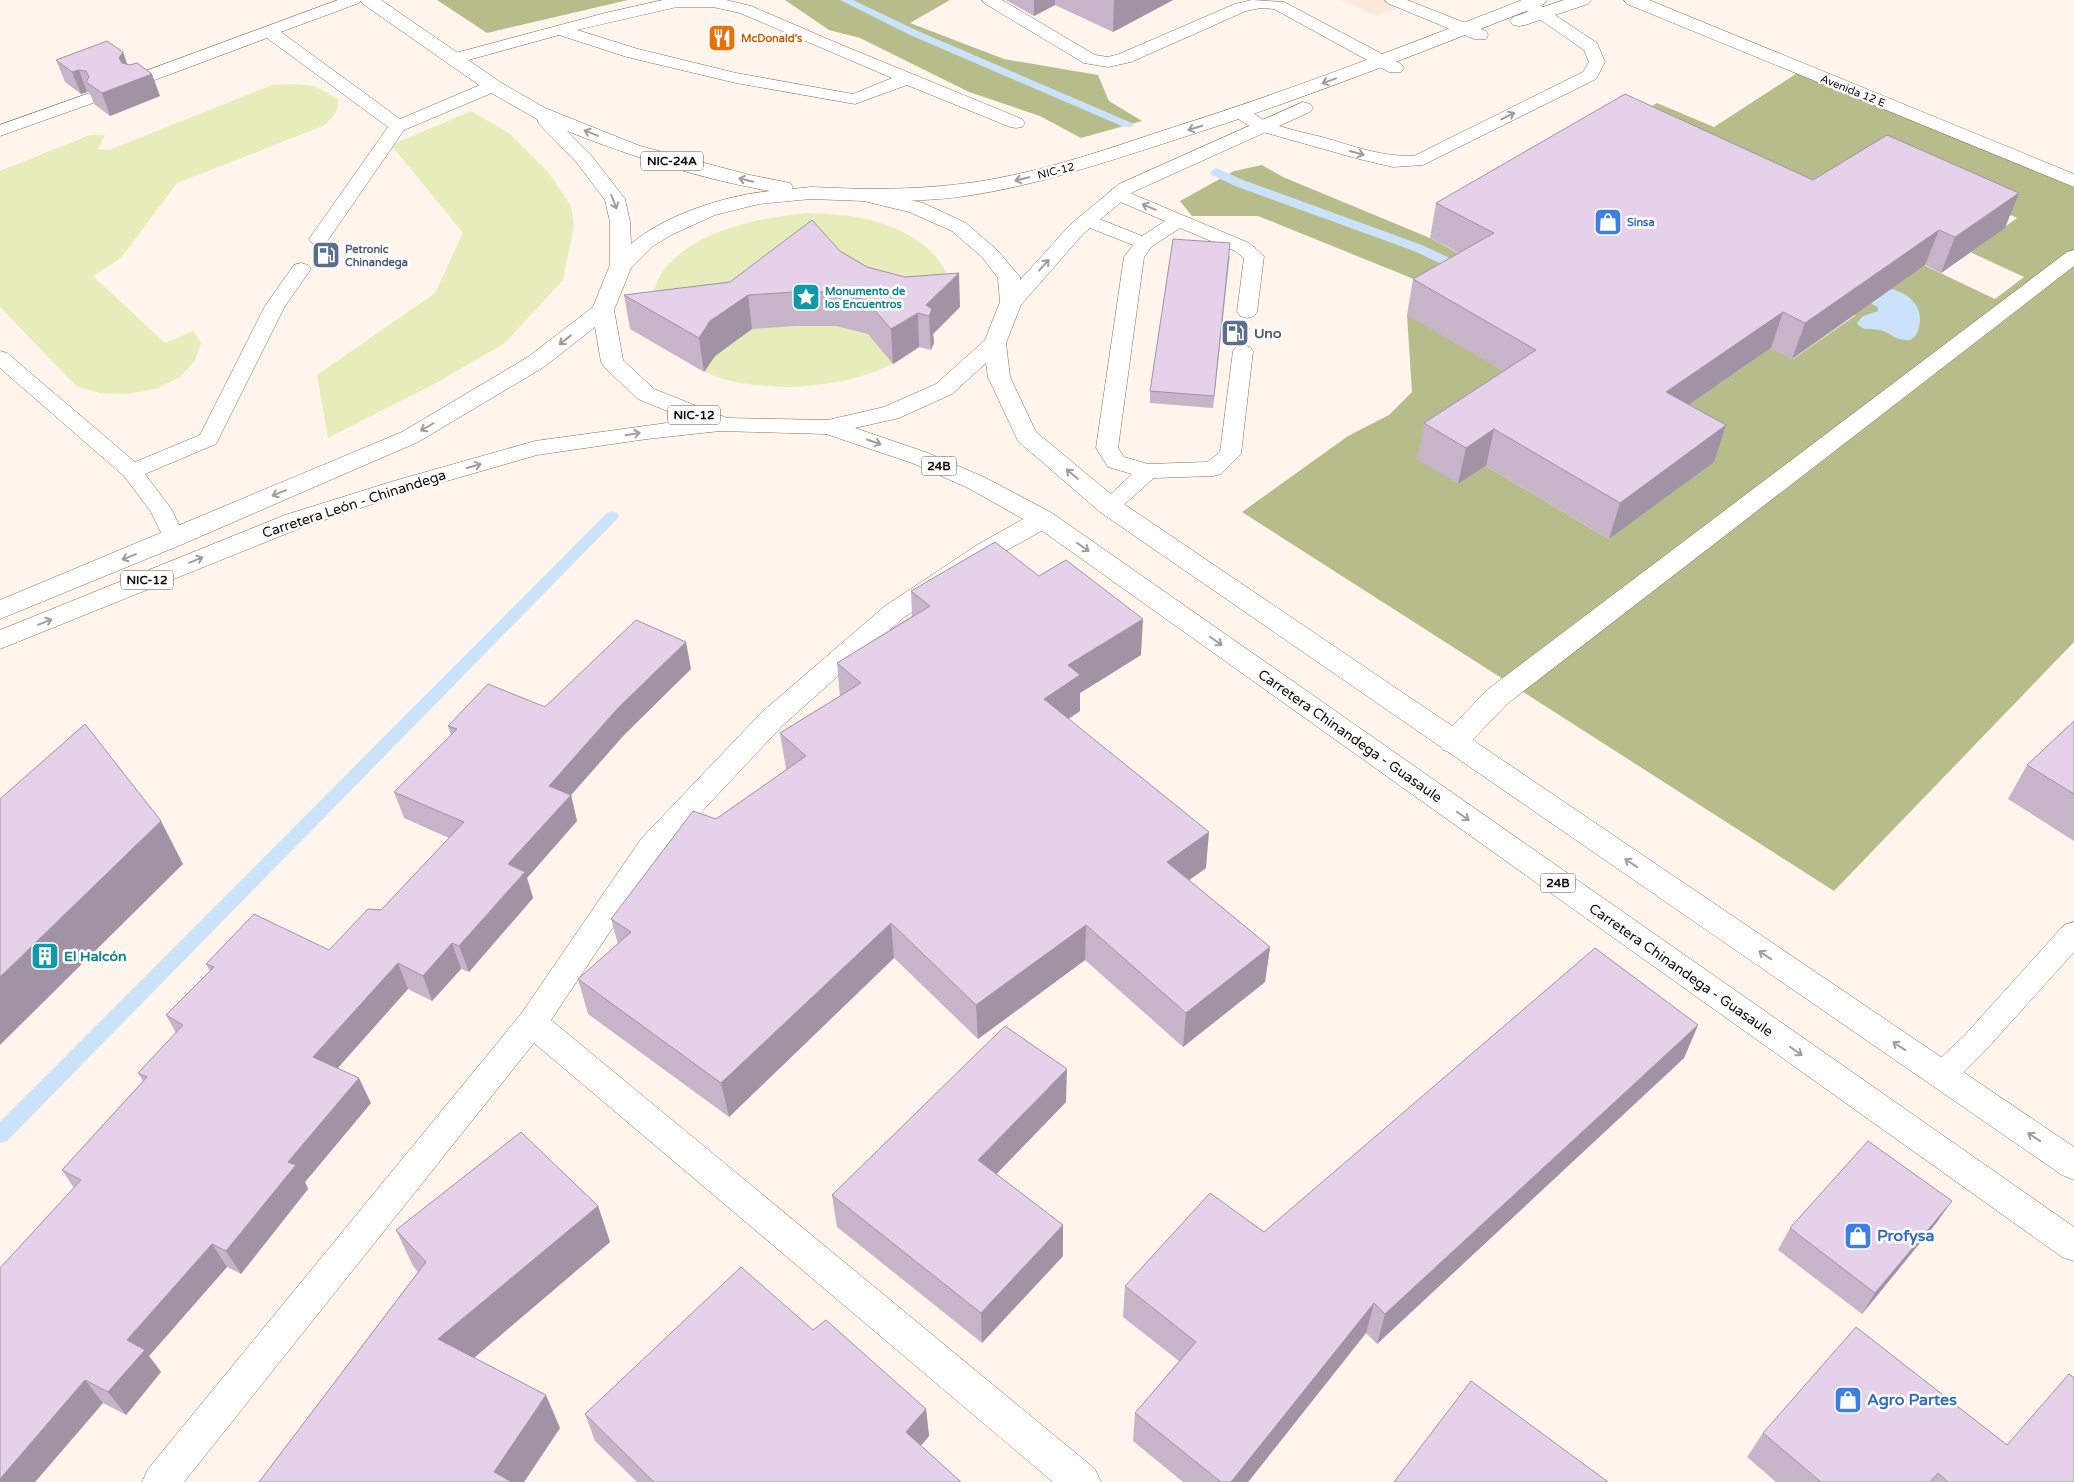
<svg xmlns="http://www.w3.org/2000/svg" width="2074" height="1482" font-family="'Varela Round',sans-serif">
<rect width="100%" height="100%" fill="#fff5ec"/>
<!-- industrial -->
<polygon fill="#fde9da" points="1340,0 1419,0 1378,16"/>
<!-- green -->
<g fill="#e6edba">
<path d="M294 84 314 86 338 99C339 113 332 118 323 126L177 183 121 258 93 276 165 343 194 331 201 343 195 361 179 378 155 389 127 394 100 393 76 386 0 307V171L90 135H105L98 149 109 150 272 85Z"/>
<polygon points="471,111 509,133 549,173 571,206 574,226 563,280 505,343 434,384 328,438 317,375 435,293 463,233 391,145"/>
<path d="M807 213C829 214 852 215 874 221 918 232 969 269 943 319 937 330 927 342 916 350 880 376 835 385 791 387 768 387 726 384 706 372 698 368 660 307 652 295 655 288 657 280 661 274 691 230 758 218 807 213Z"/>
</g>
<!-- forest -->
<g fill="#b7bd8a" fill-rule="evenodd">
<polygon points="437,0 628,0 487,33"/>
<polygon points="785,0 950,0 910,23 1004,59 1098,75 1109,101 1142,121 1081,138 1040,116 969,92 860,38 829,30"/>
<path d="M1805 68 2074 180V642L1834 891 1242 512 1348 436 1389 415 1412 392 1407 315 1446 292 1258 216H1192L1180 201 1234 171 1262 165 1283 177 1430 238 1556 306 1617 129 1657 103 1714 127ZM1981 202 2017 218 1970 252 2024 277 1995 299 1852 231ZM1856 315 1793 359 1771 348 1718 385 1634 340ZM1583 392 1609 539 1486 466 1458 484Z"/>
</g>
<!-- water -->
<path fill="#cae2fa" d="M1892 289C1910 294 1924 307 1919 327 1917 333 1916 337 1910 340 1892 340 1893 333 1879 330 1870 328 1863 332 1857 323L1863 316 1878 311V307L1872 304 1871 298Z"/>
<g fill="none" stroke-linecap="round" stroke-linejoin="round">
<!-- stream -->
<g fill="#cae2fa" fill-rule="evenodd">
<polygon points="840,0 853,0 918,31 1132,123 1134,125 1132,127 1124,127 910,35"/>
<polygon points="1216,168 1243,180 1422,245 1469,267 1471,270 1469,273 1461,273 1414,251 1235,186 1212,175 1210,172"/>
<polygon points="612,511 617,513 619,516 617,519 7,1141 0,1143 0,1122 607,513"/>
</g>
<defs>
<g id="service">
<polygon points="338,0 361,0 359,3 281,32 400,119 487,82 493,81 499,82 502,86 499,90 404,130 326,243 319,245 312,243 309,239 388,127 267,38 144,84 138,85 132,84 129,80 132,76"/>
<path d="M663 0H726L751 6 844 46 1022 119 1025 123 1022 127 1016 128 1010 127 907 85 855 104 736 83 627 57 559 35 454 64 448 63 446 59 448 55 605 13ZM677 7H713L740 13 892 78 853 94 736 73 638 49 577 30Z"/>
<polygon points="982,0 1002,0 1095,55 1108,57 1119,54 1235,4 1252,0 1284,2 1401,64 1404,68 1401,72 1389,72 1274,9 1261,8 1246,11 1131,62 1108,67 1084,63 984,3"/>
<polygon points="1385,0 1407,0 1486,31 1488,35 1486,39 1474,39 1387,3"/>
<path d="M1522 1H1534L1597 43 1605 62 1596 79 1423 165 1393 167 1359 159 1256 130 1235 117 1232 113 1235 109C1249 106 1257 118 1270 123 1287 129 1305 133 1322 137 1353 146 1382 157 1414 156L1583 72 1589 62 1584 50 1522 7 1520 4Z"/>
<polygon points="87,94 93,95 96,99 93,103 0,136 0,125"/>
<polygon points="1118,188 1249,243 1264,256 1257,312 1254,316 1247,318 1240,316 1237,312 1244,258 1235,251 1180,228 1151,247 1144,257 1118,448 1124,457 1148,464 1207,462 1220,452 1233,351 1236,347 1243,345 1250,347 1253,351 1241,454 1221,474 1213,476 1154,478 1117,511 1109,513 1101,511 1098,506 1132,474 1108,467 1096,448 1124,257 1133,245 1080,224 1078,220 1080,216 1087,214 1142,236 1165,221 1111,198 1109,194 1111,190"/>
<polygon points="301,263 308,265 311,269 285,306 216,444 145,474 172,510 185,538 182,543 174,545 166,543 151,512 124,476 0,368 0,351 7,353 135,462 200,435 265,306 294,265"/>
<polygon points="2074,922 2074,952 1984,1052 1952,1084 1942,1087 1932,1084 1928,1075 1932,1066 1964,1036 2064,925"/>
</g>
<g id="minor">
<polygon points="1624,0 1649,0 2074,174 2074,187 1627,4"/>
<polygon points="2074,250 2074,266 1507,704 1463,750 1453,753 1443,750 1439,743 1443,736 1487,690 2067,252"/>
<polygon points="1043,511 1052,513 1055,519 1052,525 995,557 903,618 782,726 661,855 551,1020 1095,1469 1101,1482 1053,1482 534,1043 184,1482 142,1482 148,1469 521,1014 641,839 762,712 885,606 977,545 1034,513"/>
</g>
<g id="tertiary">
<path d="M1522 0H1547L1544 4C1425 51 1306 98 1184 137 1112 160 1040 185 966 196 932 201 898 201 864 201L857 199 854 195 857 191 864 189C906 189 947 187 988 180 1052 169 1113 147 1174 127 1292 90 1407 45 1522 0Z"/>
<polygon points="1564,0 1591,0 1588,4 1525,25 1519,26 1513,25 1510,21 1513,17"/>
<polygon points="1303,102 1310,104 1313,108 1310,112 1133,192 1084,233 1019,307 1011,309 1003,307 1000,302 1070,225 1119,184"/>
</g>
<path id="trunk" d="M360 0H381L500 82 545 108 640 146 750 175 790 183 793 187 792 189 811 187 864 189 923 203 966 223 997 250 1020 277 1022 302 1006 343 1010 377 1036 432 1118 500 2074 1147V1180L2062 1175 1100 512 1018 441 988 377 986 363 952 394 899 418 855 428 928 453 986 478 1052 513 2074 1227V1261L2062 1257 1034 525 968 488 912 463 826 434 720 431 647 439 537 455 412 491 303 527 0 649V630L285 515 394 481 535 441 689 420 638 399 604 367 601 362 595 327 544 367 418 442 183 544 0 619V600L402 432 528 357 593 307 610 265V222L605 200 577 163 539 124 537 119 486 90 363 4ZM567 131C633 157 701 179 770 191 727 195 664 215 631 244L630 222 625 199 591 155ZM811 199 864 201 909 212 952 231 983 258 998 278 1000 302 985 340 936 384 884 407 828 420 727 418 654 389 623 360 614 310 631 268 653 246 671 235 715 215 759 204Z"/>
</defs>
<!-- service casing -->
<use href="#service" stroke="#826e59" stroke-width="1"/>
<!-- minor casing -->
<use href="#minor" stroke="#826e59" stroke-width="1"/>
<!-- tertiary casing -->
<use href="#tertiary" stroke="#826e59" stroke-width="1"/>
<!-- trunk casing -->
<use href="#trunk" stroke="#826e59" stroke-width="1"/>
<!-- service -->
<use href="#service" fill="#fff" fill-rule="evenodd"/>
<!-- minor -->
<use href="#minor" fill="#fff" fill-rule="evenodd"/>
<!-- tertiary -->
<use href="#tertiary" fill="#fff" fill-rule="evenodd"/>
<!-- trunk -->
<use href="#trunk" fill="#fff" fill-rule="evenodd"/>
</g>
<!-- wall -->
<g fill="#c6b4c9">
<polygon points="1006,0 1173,0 1113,32 1055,5 1034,16"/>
<polygon points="123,52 127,64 160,96 110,116 94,104 90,93 87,92 81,94 65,82 56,60"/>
<polygon points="1813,180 2005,228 1941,273 1925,265 1792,359 1771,348 1689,405 1726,425 1714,462 1609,539 1486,466 1458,484 1417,459 1424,423 1503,371 1407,315 1413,279 1459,253 1430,238 1436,203"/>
<polygon points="840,251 867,267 960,307 933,334 934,343 931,350 919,347 893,364 868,334 836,326 797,326 752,329 715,356 704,372 630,329 624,295 730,282"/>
<polygon points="1230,255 1213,408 1150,403 1150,391"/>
<polygon points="911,591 1141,655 1080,693 1080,711 1068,719 1206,868 1189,880 1270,947 1265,982 1183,1047 1085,960 978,1039 894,958 729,1117 588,1014 578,979 618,944 611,919 716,819 786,770 786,769 780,733 840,696 837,663 912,616"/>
<polygon points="691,669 624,735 571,795 577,821 527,878 533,898 469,972 461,969 432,1001 408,989 338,1068 371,1103 305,1182 308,1189 241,1274 227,1267 149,1356 161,1372 126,1415 103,1403 35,1482 0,1482 74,1188 62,1170 143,1081 138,1073 176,1033 166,1015 210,971 206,964 329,950 381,910 449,838 404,818 394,792 451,735 448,726 545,707"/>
<polygon points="2074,721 2074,841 2008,799 2027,765"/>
<polygon points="1698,1025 1684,1058 1377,1344 1366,1333 1248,1482 1183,1482 1133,1441 1135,1413 1179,1361 1123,1317 1125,1286 1264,1232"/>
<polygon points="1066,1102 996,1174 1063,1225 1063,1256 982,1343 837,1227 832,1195"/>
<polygon points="598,1206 610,1242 474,1358 560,1428 524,1482 259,1482 418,1272 413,1266 396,1230"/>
<polygon points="1937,1222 1862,1314 1778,1250 1790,1228"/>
<polygon points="813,1330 926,1409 929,1436 921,1446 961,1482 637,1482 595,1441 585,1414"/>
<polygon points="1763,1433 2007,1445 2074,1482 1776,1482 1747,1457"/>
</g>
<!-- shaded-wall -->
<g fill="#a192a4">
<polygon points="1034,0 1055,0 1055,5 1034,16"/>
<polygon points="1114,0 1173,0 1113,32"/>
<polygon points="123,52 131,75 119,58"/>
<polygon points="79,70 87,92 81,94 72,72"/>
<polygon points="152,74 160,96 110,116 102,93"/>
<polygon points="2019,193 2005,228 1941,273 1955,237"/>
<polygon points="1939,230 1925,265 1792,359 1805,323"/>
<polygon points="959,273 960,307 933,334 934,343 931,350 929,316 926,305"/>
<polygon points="748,295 752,329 715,356 704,372 699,338 710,321"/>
<polygon points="1783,312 1771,348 1655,428 1666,392"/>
<polygon points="918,313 919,347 893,364 891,329"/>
<polygon points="1726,425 1714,462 1609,539 1620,503"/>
<polygon points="1494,429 1486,466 1458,484 1466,448"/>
<polygon points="1143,619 1141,655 1080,693 1080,711 1043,736 1044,699 1068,665"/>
<polygon points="686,642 691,669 624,735 571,795 577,821 527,878 533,898 469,972 459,946 508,864 549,786 618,708"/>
<polygon points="161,821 183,864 0,1045 0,977"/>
<polygon points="1209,832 1206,868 1164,898 1167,862"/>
<polygon points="891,923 894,958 729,1117 721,1083"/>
<polygon points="1086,925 1085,960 978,1039 976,1005"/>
<polygon points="452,943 461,969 432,1001 423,976"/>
<polygon points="1270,947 1265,982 1183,1047 1186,1013"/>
<polygon points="398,963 408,989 325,1082 313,1057"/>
<polygon points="1698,1025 1684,1058 1377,1344 1385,1314"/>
<polygon points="1067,1069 1066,1102 979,1192 978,1160"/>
<polygon points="359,1078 371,1103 305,1182 308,1189 241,1274 226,1251 288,1162"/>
<polygon points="1952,1201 1937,1222 1862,1314 1875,1293"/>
<polygon points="598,1206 610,1242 455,1374 438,1339"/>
<polygon points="1063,1225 1063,1256 982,1343 981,1313"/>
<polygon points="212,1244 227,1267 149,1356 161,1372 126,1415 108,1392 127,1340"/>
<polygon points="1374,1303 1366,1333 1248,1482 1231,1482"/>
<polygon points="85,1380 103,1403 35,1482 0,1482 0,1479"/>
<polygon points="546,1395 560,1428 524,1482 499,1482 494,1472"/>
<polygon points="926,1409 929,1436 909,1459 906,1432"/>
</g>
<!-- building -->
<g fill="#e6d1ea" stroke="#a192a4">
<polygon points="107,41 123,52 119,58 122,63 130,65 137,63 152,74 102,93 86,82 89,77 86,71 79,70 72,72 56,60"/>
<polygon points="1625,94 1813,180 1887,135 2019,193 1955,237 1939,230 1805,323 1783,312 1666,392 1726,425 1620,503 1494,429 1466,448 1424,423 1536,350 1413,279 1494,233 1436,203"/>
<polygon points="812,220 840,251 867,267 905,277 959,273 926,305 932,309 929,316 918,313 891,329 866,300 833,292 793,292 748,295 710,321 699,338 624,295 730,282"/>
<polygon points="1173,239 1230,243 1214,396 1150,391"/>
<polygon points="995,542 1039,576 1066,560 1143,619 1068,665 1080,675 1044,699 1209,832 1167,862 1270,947 1186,1013 1086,925 976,1005 891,923 721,1083 578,979 631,932 611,919 693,811 716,819 806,756 780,733 861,683 837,663 930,606 911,591"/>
<polygon points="636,620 686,642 618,708 549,786 571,795 508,864 525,872 459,946 452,943 423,976 398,963 313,1057 359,1078 288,1162 296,1165 226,1251 212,1244 127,1340 145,1350 108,1392 85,1380 0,1479 0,1268 81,1180 62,1170 147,1077 138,1073 183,1025 166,1015 214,967 206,964 254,914 329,950 368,909 381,910 464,822 394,792 457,729 448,726 488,684 545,707"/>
<polygon points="2074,721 2074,794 2027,765"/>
<polygon points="85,724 161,821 0,977 0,799"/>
<polygon points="1595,948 1698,1025 1385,1314 1374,1303 1231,1482 1221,1482 1135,1413 1196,1342 1125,1286 1210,1193 1264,1232"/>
<polygon points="1005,1026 1067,1069 978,1160 1063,1225 981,1313 832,1195"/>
<polygon points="521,1132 598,1206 438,1339 546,1395 494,1472 512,1482 259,1482 426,1262 396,1230"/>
<polygon points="1868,1141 1952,1201 1875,1293 1790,1228"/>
<polygon points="741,1267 813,1330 826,1320 926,1409 906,1432 961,1482 654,1482 585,1414"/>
<polygon points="1856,1327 2007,1445 2069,1374 2074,1378 2074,1482 1948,1482 1938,1473 1930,1482 1821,1482 1763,1433"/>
<polygon points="1471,1381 1608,1482 1394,1482"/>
</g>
<!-- one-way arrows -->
<defs><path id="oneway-shaft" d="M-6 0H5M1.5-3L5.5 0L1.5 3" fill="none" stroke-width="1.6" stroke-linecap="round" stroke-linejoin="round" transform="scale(1.25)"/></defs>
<g stroke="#a09d9b">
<use href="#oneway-shaft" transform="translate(1329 81) rotate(160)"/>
<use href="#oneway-shaft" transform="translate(1508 116) rotate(-26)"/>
<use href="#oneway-shaft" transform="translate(1195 128) rotate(163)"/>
<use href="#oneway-shaft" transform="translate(591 133) rotate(-158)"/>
<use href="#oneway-shaft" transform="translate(1357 153) rotate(16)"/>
<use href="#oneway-shaft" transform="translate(1022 179) rotate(167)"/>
<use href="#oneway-shaft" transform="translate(746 180) rotate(-167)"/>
<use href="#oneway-shaft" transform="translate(614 202) rotate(69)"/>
<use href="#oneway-shaft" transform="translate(1149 207) rotate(-157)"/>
<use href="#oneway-shaft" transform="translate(1044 265) rotate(-48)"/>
<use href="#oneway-shaft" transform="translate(565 340) rotate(142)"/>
<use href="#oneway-shaft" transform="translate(427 427) rotate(150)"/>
<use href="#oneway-shaft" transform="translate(633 434) rotate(-9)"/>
<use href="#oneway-shaft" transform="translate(874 442) rotate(19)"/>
<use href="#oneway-shaft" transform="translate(474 466) rotate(-16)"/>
<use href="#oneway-shaft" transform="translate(1072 474) rotate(-140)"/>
<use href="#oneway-shaft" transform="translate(279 493) rotate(157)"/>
<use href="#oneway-shaft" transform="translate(1083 547) rotate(35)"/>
<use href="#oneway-shaft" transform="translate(129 557) rotate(158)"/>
<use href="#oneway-shaft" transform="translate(196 560) rotate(-22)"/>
<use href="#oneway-shaft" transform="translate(45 622) rotate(-22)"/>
<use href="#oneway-shaft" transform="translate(1216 641) rotate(35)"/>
<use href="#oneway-shaft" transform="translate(1463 816) rotate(35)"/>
<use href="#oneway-shaft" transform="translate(1631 863) rotate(-146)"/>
<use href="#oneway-shaft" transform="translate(1765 955) rotate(-146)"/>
<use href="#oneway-shaft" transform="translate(1899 1046) rotate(-146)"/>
<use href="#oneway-shaft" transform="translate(1796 1051) rotate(35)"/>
<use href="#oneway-shaft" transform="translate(2034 1137) rotate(-146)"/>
</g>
<!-- icons -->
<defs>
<symbol id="restaurant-square" viewBox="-11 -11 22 22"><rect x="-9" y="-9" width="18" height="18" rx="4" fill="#e8710a" stroke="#fff"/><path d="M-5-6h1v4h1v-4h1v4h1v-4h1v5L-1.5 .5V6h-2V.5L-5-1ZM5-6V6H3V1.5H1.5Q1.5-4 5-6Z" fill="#fff"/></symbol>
<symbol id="shop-square" viewBox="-11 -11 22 22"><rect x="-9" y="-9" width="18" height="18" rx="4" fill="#3f7fe0" stroke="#fff"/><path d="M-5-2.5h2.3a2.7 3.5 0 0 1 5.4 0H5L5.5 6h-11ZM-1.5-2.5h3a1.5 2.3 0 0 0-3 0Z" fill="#fff"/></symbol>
<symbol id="fuel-square" viewBox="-11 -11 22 22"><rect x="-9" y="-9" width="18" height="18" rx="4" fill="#5c6f8a" stroke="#fff"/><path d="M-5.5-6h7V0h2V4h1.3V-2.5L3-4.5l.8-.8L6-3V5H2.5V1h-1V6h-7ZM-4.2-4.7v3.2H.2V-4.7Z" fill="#fff"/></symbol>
<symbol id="sight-square" viewBox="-11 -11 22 22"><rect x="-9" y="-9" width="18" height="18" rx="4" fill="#0f9aa8" stroke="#fff"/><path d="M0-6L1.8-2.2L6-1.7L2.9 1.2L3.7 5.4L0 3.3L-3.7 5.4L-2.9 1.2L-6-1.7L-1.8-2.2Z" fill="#fff"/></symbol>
<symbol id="building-square" viewBox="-11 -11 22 22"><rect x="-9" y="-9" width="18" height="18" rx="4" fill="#0f9aa8" stroke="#fff"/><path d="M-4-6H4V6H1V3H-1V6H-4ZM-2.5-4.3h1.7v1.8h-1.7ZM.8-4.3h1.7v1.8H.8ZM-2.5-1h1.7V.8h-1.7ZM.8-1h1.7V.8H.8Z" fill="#fff"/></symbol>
</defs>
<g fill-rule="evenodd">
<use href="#restaurant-square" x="706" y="22" width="32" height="32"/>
<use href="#shop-square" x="1592" y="206" width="32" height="32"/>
<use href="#fuel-square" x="310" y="239" width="32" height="32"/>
<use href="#sight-square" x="790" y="281" width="32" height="32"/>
<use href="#fuel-square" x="1219" y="317" width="32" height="32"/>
<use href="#building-square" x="29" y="940" width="32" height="32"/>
<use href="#shop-square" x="1842" y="1220" width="32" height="32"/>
<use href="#shop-square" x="1832" y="1384" width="32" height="32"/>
</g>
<g text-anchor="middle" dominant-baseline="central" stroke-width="5" stroke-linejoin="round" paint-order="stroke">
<!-- far-food labels -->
<g font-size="11" font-weight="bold" fill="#c56008" stroke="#fff" text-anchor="start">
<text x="741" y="38">McDonald's</text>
</g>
<!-- far-street labels -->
<g font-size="11" fill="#110a04" stroke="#fff">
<text transform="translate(1853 91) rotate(22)">Avenida 12 E</text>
<text transform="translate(1056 171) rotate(-14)">NIC-12</text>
</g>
<!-- far-shop labels -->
<g font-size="11" font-weight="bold" fill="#366cbe" stroke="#fff" text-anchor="start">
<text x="1627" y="222">Sinsa</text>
</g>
<!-- far-service labels -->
<g font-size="11" font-weight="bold" fill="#4e5e75" stroke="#fff" text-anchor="start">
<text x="345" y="249">Petronic<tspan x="345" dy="13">Chinandega</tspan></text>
</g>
<!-- far-culture labels -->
<g font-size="11" font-weight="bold" fill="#0d838f" stroke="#fff" text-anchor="start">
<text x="825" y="291">Monumento de<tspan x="825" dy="13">los Encuentros</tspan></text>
</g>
<!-- shield labels -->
<g fill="#fff" stroke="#58544f" stroke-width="1">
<rect x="641" y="151.5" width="62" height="19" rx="4"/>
<rect x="668" y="405.5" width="52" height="19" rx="4"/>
<rect x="921.5" y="456.5" width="35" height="19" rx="4"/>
<rect x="121" y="570.5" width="52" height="19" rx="4"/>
<rect x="1540.5" y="873.5" width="35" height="19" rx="4"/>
</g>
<g font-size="12" font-weight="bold" fill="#110a04">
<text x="672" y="161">NIC-24A</text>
<text x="694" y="415">NIC-12</text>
<text x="939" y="466">24B</text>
<text x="147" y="580">NIC-12</text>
<text x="1558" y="883">24B</text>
</g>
<!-- service labels -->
<g font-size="14" font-weight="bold" fill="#4e5e75" stroke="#fff" text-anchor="start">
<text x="1254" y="333">Uno</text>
</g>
<!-- street labels -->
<g font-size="14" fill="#110a04" stroke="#fff">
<text transform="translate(354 504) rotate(-18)">Carretera León - Chinandega</text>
<text transform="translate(1350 736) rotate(35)">Carretera Chinandega - Guasaule</text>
<text transform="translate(1681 970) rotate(35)">Carretera Chinandega - Guasaule</text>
</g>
<!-- culture labels -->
<g font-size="14" font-weight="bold" fill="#0d838f" stroke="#fff" text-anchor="start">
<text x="64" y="956">El Halcón</text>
</g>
<!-- near-shop labels -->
<g font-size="16" font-weight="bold" fill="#366cbe" stroke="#fff" text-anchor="start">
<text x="1877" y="1236">Profysa</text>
<text x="1867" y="1400">Agro Partes</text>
</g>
</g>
</svg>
